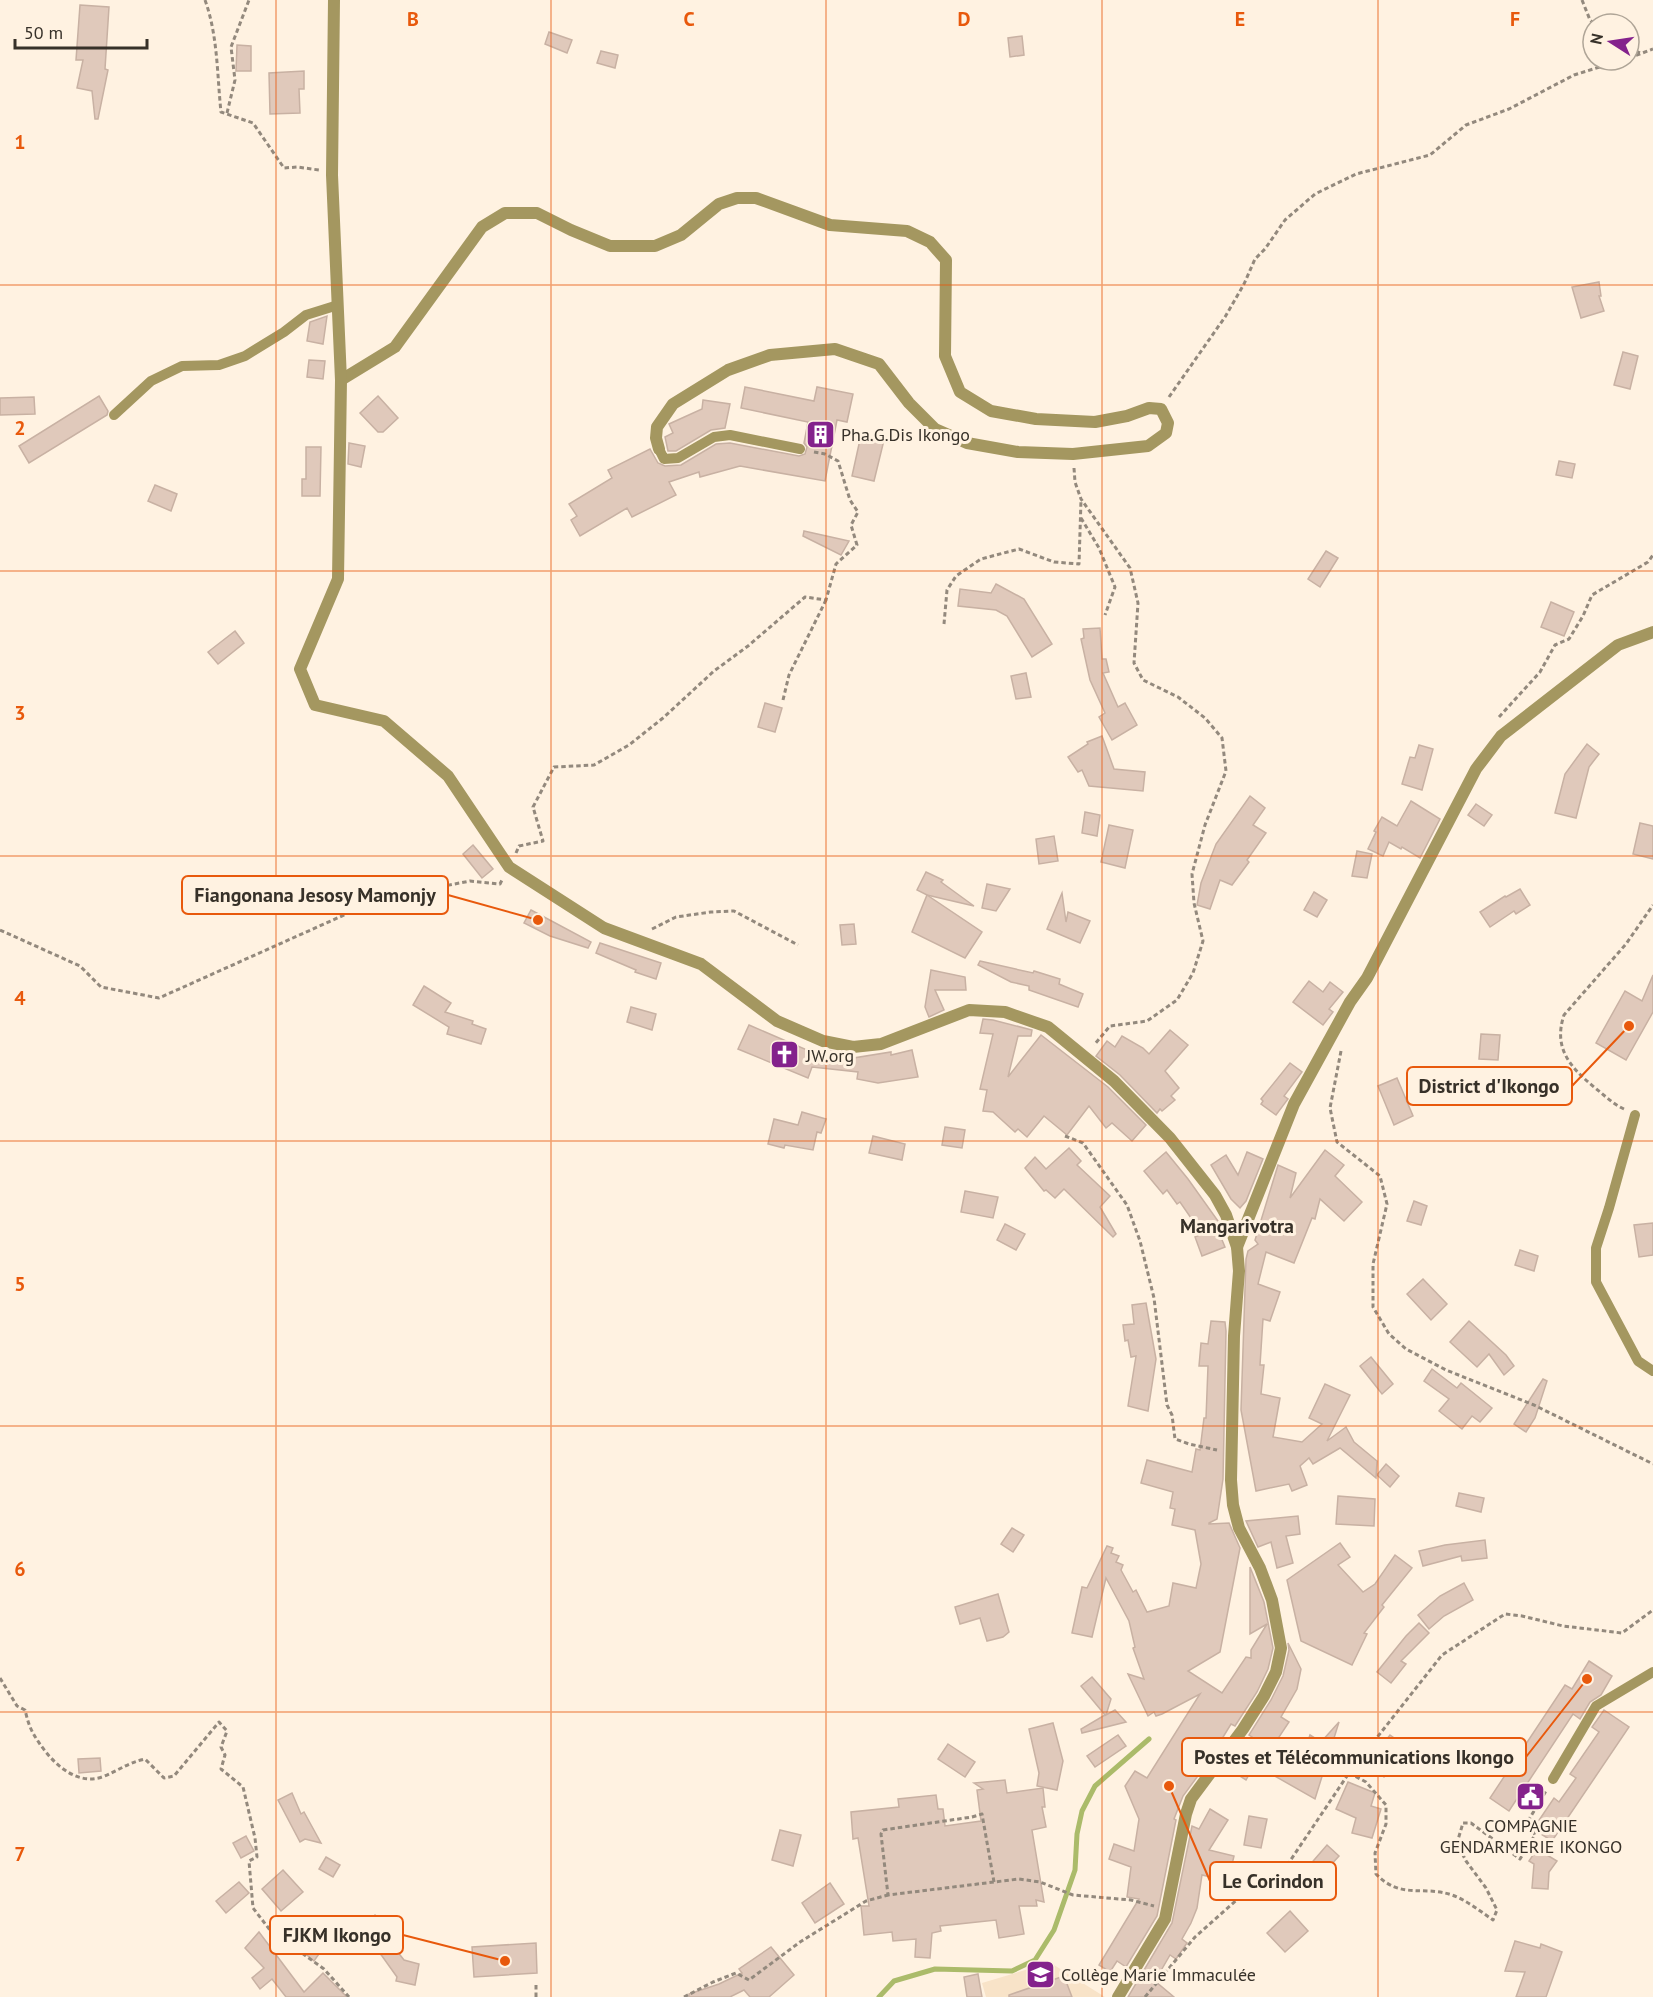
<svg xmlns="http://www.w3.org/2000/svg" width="1653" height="1997" font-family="'PT Sans',sans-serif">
<rect width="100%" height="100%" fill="#fff2e1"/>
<!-- built -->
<polygon fill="#f8e3c8" points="1046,1960 1105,1997 986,1997 982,1983 1042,1965"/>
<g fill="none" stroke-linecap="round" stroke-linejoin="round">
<!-- stream -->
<polyline stroke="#abbb6a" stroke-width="5" points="879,1997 894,1981 935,1969 1012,1971 1035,1960 1054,1930 1075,1870 1077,1834 1082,1811 1095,1786 1149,1739"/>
</g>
<!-- building -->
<g fill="#e0c9bb" stroke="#c8b1a3" stroke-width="1.5">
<polygon points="80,5 109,7 105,69 108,70 98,119 95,119 92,91 77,88 83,60 76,60"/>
<polygon points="549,32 572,40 567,53 545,44"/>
<polygon points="1022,36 1024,55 1010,57 1008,38"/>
<polygon points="237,45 251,46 251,71 236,71"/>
<polygon points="601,51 618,55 615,68 597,63"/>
<polygon points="304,71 304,89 299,89 300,113 270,114 269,73"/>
<polygon points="1599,282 1601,296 1599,296 1604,311 1581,318 1572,287"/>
<polygon points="327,316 323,344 307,341 310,322"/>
<polygon points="1623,352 1638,356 1630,389 1614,385"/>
<polygon points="309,360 325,361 323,379 307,377"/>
<polygon points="745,387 814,401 817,387 853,394 847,422 837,420 825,481 740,466 700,477 699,472 669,482 676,495 632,517 627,508 580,536 571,520 577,516 569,504 612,478 608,470 650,449 658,463 665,466 681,465 716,444 730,443 799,456 805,454 807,447 804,443 808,422 741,408"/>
<polygon points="99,396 108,411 107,415 29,463 19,446"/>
<polygon points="378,396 398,418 383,432 378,432 360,413"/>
<polygon points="34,397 35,414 0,415 0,398"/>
<polygon points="703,400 730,404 725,428 711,430 676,451 668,451 665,437 673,433 669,424 702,409"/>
<polygon points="861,435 884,440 874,481 852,476"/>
<polygon points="349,443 365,446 361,467 348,464"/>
<polygon points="306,447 321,447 320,496 302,496 302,479 306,479"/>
<polygon points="1559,461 1575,464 1572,478 1556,475"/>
<polygon points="155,485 177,494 171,511 148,501"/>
<polygon points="804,531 849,541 841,555 803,536"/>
<polygon points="1326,551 1338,558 1320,587 1308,579"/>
<polygon points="996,584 1024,599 1052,644 1032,657 1007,616 996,610 958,606 960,589 991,593"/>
<polygon points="1551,602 1574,612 1564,636 1541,627"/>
<polygon points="1100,628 1102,659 1106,659 1109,672 1103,673 1118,707 1125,703 1137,725 1112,740 1099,717 1105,713 1090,680 1081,639 1084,638 1083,629"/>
<polygon points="235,631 244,643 218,664 208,652"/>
<polygon points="1026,673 1031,697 1016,699 1011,676"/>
<polygon points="765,703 782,708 775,732 758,727"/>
<polygon points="1102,736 1114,769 1145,772 1143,791 1089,786 1082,770 1078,772 1068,757 1088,744 1087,742"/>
<polygon points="1587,744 1599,754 1589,767 1576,818 1555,813 1565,774"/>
<polygon points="1419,745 1433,749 1422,790 1402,784 1410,757 1415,758"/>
<polygon points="1250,796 1265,808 1253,825 1266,833 1247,860 1249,862 1232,885 1220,880 1210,909 1197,905 1201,883 1216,844"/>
<polygon points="1411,801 1440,819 1420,858 1402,847 1401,849 1389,842 1383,856 1368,849 1376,832 1374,831 1382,817 1397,826"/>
<polygon points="1476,804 1492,815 1484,826 1468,815"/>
<polygon points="1085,812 1100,815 1097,836 1082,833"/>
<polygon points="1640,823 1653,826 1653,859 1633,854"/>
<polygon points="1109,825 1133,830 1125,868 1101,862"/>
<polygon points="1054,836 1058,861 1039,864 1036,839"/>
<polygon points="473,845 493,869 482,878 463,854"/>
<polygon points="1357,851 1372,854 1367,878 1352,876"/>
<polygon points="926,872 943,880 941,882 974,906 927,895 917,890"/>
<polygon points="987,884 1010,889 996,911 982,908"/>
<polygon points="1520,889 1530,905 1516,914 1514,911 1490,927 1480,912 1505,896 1506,897"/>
<polygon points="1314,892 1327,900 1317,917 1304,910"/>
<polygon points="1062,893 1066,922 1068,912 1090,921 1080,943 1047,929"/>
<polygon points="927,895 982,932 965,958 912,932"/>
<polygon points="531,910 591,942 588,948 550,936 524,923"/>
<polygon points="854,924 856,944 842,945 840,925"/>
<polygon points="600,943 661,963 656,979 635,972 636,970 596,953"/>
<polygon points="980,961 1033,973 1034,971 1060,979 1059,984 1083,994 1078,1007 1029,990 1029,986 1011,982 978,965"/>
<polygon points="931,970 965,977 966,990 935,990 944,1010 929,1017 925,1007"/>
<polygon points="1653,975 1653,1012 1626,1060 1596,1043 1625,991 1642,1001"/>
<polygon points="1309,981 1323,992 1330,982 1343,992 1329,1009 1333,1012 1323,1025 1293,1002"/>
<polygon points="424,986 451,1003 445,1012 473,1021 472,1024 486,1029 481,1044 447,1034 449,1027 413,1005"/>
<polygon points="631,1007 656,1014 652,1030 627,1022"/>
<polygon points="983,1019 993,1020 1032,1030 1031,1036 1018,1036 1008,1077 1041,1035 1108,1087 1146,1125 1132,1141 1112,1123 1106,1128 1089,1106 1067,1135 1044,1116 1027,1137 1018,1129 1015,1132 993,1112 983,1111 987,1090 980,1089 993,1034 980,1033"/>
<polygon points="749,1025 830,1060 831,1051 853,1055 853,1058 891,1052 891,1055 912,1050 918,1077 878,1083 857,1079 858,1072 812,1067 808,1078 738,1049"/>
<polygon points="1170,1030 1188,1045 1165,1071 1179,1088 1171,1096 1175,1100 1162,1111 1160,1109 1157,1113 1120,1075 1096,1056 1107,1041 1115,1047 1122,1036 1143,1048 1149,1054"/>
<polygon points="1481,1034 1500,1035 1498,1060 1479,1059"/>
<polygon points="1290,1063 1302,1072 1284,1096 1288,1099 1276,1115 1261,1104 1263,1101 1261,1099"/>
<polygon points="1397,1078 1413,1116 1394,1125 1378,1086"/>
<polygon points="802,1112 826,1119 821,1133 817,1132 813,1150 785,1145 784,1148 768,1144 774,1119 798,1125"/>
<polygon points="945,1127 965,1130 962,1148 942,1145"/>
<polygon points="873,1136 905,1144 902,1160 869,1153"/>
<polygon points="1069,1148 1081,1161 1077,1165 1110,1196 1100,1207 1116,1234 1113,1237 1064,1189 1055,1198 1046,1190 1044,1191 1025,1168 1035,1157 1046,1169"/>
<polygon points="1325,1150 1344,1165 1335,1176 1362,1202 1344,1221 1320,1199 1315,1219 1312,1218 1294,1263 1266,1252 1258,1284 1280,1292 1270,1321 1263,1319 1260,1365 1264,1365 1261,1394 1280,1398 1273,1437 1302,1442 1322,1424 1309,1418 1325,1384 1350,1395 1327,1441 1346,1427 1354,1442 1377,1461 1376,1478 1340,1448 1313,1464 1309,1458 1300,1466 1307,1485 1292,1491 1289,1484 1256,1491 1241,1410 1246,1259 1248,1251 1258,1244 1255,1240 1278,1165 1296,1173 1290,1198"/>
<polygon points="1166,1152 1188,1179 1218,1221 1215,1223 1225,1247 1202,1256 1195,1237 1202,1234 1180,1202 1177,1204 1167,1190 1163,1194 1144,1171"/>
<polygon points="1247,1152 1263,1159 1246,1201 1240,1208 1231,1199 1211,1165 1226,1155 1238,1175"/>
<polygon points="965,1191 998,1197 993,1218 961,1212"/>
<polygon points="1414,1201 1427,1206 1421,1225 1407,1221"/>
<polygon points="1653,1223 1653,1255 1639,1257 1634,1225"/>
<polygon points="1005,1224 1025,1234 1016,1250 997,1240"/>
<polygon points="1520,1250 1538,1256 1534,1271 1515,1265"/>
<polygon points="1423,1279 1447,1304 1431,1320 1407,1294"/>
<polygon points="1146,1303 1156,1359 1148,1411 1128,1406 1136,1356 1131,1357 1128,1340 1125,1341 1123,1325 1134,1324 1132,1305"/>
<polygon points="1211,1321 1225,1322 1226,1331 1223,1479 1217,1519 1209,1523 1209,1524 1229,1523 1240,1548 1220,1652 1188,1671 1222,1693 1246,1657 1251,1658 1251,1650 1267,1624 1250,1634 1250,1567 1264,1602 1273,1648 1268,1669 1257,1692 1235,1726 1231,1724 1206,1765 1183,1796 1174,1819 1176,1820 1157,1916 1126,1967 1117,1961 1110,1972 1099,1965 1139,1899 1127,1897 1131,1867 1109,1859 1114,1844 1134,1851 1139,1819 1125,1786 1135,1771 1147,1778 1200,1694 1162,1714 1156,1716 1154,1712 1148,1716 1128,1674 1144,1679 1133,1648 1135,1647 1129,1621 1106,1578 1092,1637 1072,1633 1082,1587 1087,1588 1107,1546 1113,1548 1111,1553 1119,1556 1116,1562 1123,1565 1121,1570 1133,1592 1136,1590 1147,1612 1169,1606 1173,1583 1196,1588 1201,1564 1195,1530 1172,1525 1175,1509 1170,1508 1173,1492 1141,1483 1147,1460 1192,1472 1196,1449 1200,1450 1204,1418 1206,1418 1208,1366 1199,1366 1201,1343 1208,1344"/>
<polygon points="1469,1321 1506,1355 1514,1366 1504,1375 1489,1354 1477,1367 1450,1342"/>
<polygon points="1371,1357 1393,1384 1382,1394 1360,1366"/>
<polygon points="1432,1369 1457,1388 1461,1383 1492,1408 1480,1422 1472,1416 1462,1429 1439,1411 1449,1399 1424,1381"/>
<polygon points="1543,1379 1547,1381 1535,1418 1526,1432 1514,1424"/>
<polygon points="1386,1464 1399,1476 1390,1487 1377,1475"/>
<polygon points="1459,1493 1484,1498 1481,1512 1456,1506"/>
<polygon points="1338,1496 1375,1499 1374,1526 1336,1524"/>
<polygon points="1298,1516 1300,1534 1286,1536 1293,1563 1277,1568 1271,1542 1258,1547 1246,1521"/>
<polygon points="1012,1528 1024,1535 1013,1552 1001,1544"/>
<polygon points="1485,1540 1487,1558 1462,1561 1461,1556 1423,1566 1419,1551 1445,1545"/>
<polygon points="1340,1543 1350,1557 1338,1565 1363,1592 1375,1584 1395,1555 1412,1568 1382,1605 1384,1607 1364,1633 1367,1634 1352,1665 1301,1641 1287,1580"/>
<polygon points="1464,1583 1473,1600 1444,1616 1429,1629 1418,1615 1440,1596"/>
<polygon points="998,1594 1009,1632 1003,1637 987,1641 980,1618 960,1624 955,1607"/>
<polygon points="1419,1623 1429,1633 1401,1661 1406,1664 1391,1683 1377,1672 1406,1636"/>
<polygon points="1288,1643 1301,1669 1297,1689 1281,1717 1289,1722 1273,1746 1303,1756 1310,1735 1321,1742 1339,1722 1315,1799 1259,1767 1254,1766 1246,1780 1232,1771 1252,1737 1249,1735 1271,1700 1283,1676 1289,1650"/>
<polygon points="1589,1661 1612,1676 1601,1695 1590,1702 1580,1719 1573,1714 1509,1811 1490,1798 1565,1685 1572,1689"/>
<polygon points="1092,1677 1111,1699 1106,1715 1115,1710 1126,1722 1082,1733 1081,1729 1105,1715 1081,1686"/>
<polygon points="1604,1710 1629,1727 1552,1841 1533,1829 1554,1798 1559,1802 1576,1778 1570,1774 1599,1732 1592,1727"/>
<polygon points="1053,1723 1063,1761 1057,1790 1037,1786 1039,1773 1029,1729"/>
<polygon points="1118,1735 1126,1746 1095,1767 1087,1756"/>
<polygon points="1390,1735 1407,1747 1384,1777 1367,1764"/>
<polygon points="948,1744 975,1762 965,1777 938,1759"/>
<polygon points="100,1758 101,1771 79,1773 78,1759"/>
<polygon points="1005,1780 1007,1793 1043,1788 1045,1807 1042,1807 1046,1827 1032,1830 1044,1902 1036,1900 1037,1906 1019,1906 1024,1934 999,1938 996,1920 940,1926 941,1931 932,1933 930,1958 915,1957 916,1939 893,1941 892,1932 864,1935 861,1906 869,1906 858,1838 853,1839 851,1812 899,1807 898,1799 936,1795 938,1809 943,1809 945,1826 981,1821 977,1790 983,1789 974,1783"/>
<polygon points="1348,1782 1375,1793 1371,1806 1381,1809 1372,1838 1352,1833 1356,1818 1336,1809"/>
<polygon points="292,1793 301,1814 304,1812 321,1843 305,1839 300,1842 278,1800"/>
<polygon points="1210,1809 1228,1820 1209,1850 1234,1856 1228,1881 1202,1875 1197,1908 1191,1923 1182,1939 1187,1943 1176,1959 1170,1955 1155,1981 1174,1997 1128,1997 1172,1923 1192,1826 1199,1829"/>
<polygon points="1249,1816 1267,1819 1261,1848 1244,1845"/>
<polygon points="780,1830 801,1835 793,1866 772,1860"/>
<polygon points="246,1836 254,1851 241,1858 233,1843"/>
<polygon points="1327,1845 1339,1856 1320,1877 1308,1867"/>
<polygon points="1537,1849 1557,1861 1549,1872 1548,1889 1532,1888 1534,1864 1529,1861"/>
<polygon points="326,1857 340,1865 333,1877 319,1869"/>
<polygon points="283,1870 303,1892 281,1911 262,1889"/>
<polygon points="239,1882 249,1893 226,1913 216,1901"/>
<polygon points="830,1883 844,1904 815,1923 802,1903"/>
<polygon points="1290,1911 1308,1931 1285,1952 1267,1933"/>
<polygon points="375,1915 394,1938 390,1942 404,1960 419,1964 415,1985 396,1981 397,1977 382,1956 359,1928"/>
<polygon points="259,1932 304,1992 323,1973 347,1997 286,1997 272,1979 260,1989 252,1978 264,1968 245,1948"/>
<polygon points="306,1933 324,1947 314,1961 296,1946"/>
<polygon points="1515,1941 1540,1948 1541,1944 1562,1952 1546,1997 1516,1997 1525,1972 1505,1971"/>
<polygon points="536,1943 537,1973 474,1977 472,1947"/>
<polygon points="771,1947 794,1975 769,1997 750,1997 744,1990 730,1997 689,1997 689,1994 719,1984 742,1973 739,1969"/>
<polygon points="978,1974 982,1997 967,1997 964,1977"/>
<polygon points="1064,1976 1072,1997 1009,1997 1009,1995"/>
</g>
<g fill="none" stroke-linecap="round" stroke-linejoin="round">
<!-- path -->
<g stroke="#93897d" stroke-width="3" stroke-dasharray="4.5 3" stroke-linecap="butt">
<path d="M205 0C218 36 217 75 221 112L253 123 284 168 297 167 319 170"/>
<polyline points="1582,0 1590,20 1594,24"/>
<polyline points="1629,48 1640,53"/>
<polyline points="1629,58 1653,49"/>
<polyline points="227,113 235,80 231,47 249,0"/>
<polyline points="1169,397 1225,317 1244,284 1255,259 1265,249 1285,220 1315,194 1356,174 1430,155 1466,125 1509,109 1574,75 1622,60"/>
<polyline points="1074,468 1075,482 1081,499 1130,568 1138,603 1134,663 1143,680 1178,697 1205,718 1222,738 1226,771 1205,825 1192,874 1194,903 1203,941 1193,973 1177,1000 1147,1021 1110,1026 1094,1045"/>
<polyline points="1081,518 1099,548 1115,587 1105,615"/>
<polyline points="944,624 947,590 956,576 981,559 1019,549 1054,562 1079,564 1081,500"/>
<polyline points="783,700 789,675 826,600"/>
<polyline points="1499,717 1540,672 1555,645 1569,639 1583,616 1592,595 1648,562 1653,555"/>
<polyline points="516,853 519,846 543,841 533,807 554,767 594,765 629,745 663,718 714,671 748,646 805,597 826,600 836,564 857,545 851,525 858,512 850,500 838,461 825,454 814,452"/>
<polyline points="652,929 676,917 711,912 734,911 798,945"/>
<polyline points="0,930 80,966 101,987 159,998 382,898 470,881 500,884 502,880"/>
<polyline points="1341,1051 1330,1108 1337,1142 1380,1176 1387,1204 1373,1264 1373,1307 1389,1334 1406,1349 1446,1370 1534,1405 1653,1464"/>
<path d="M1624 1109C1613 1104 1604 1095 1594 1087 1570 1067 1553 1048 1564 1015L1626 944 1653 905"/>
<polyline points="1065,1136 1083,1143 1127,1205 1140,1241 1154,1298 1167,1405 1172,1415 1175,1439 1189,1444 1217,1450"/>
<path d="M0 1678 17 1706 25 1710C27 1718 29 1726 33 1733 46 1756 72 1787 102 1777 118 1771 127 1763 145 1759L164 1778 174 1776 219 1722 227 1731 221 1747 225 1755 221 1769 243 1787 255 1838 257 1857 249 1861 253 1908 270 1930 324 1969 349 1997"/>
<path d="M1349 1773 1366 1782 1386 1805V1824L1375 1853 1376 1874C1401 1900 1423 1885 1452 1895 1466 1900 1480 1911 1493 1920L1497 1910 1486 1888 1466 1861 1457 1843 1463 1823H1471L1520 1859 1535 1835 1528 1821 1546 1791"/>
<polyline points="994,1882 982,1814 972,1817 883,1830 881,1834 888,1895 994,1882 1019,1879 1040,1882 1073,1895 1131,1900 1154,1906"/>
<polyline points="536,1997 536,1985"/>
<polyline points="684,1997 713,1982 736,1973 749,1980 800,1942 866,1901 888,1895"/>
<polyline points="1145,1997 1195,1937 1248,1890 1288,1864 1349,1773 1442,1655 1505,1614 1522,1616 1563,1626 1622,1633 1653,1610"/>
</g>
<!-- service -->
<g stroke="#a49760" stroke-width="10">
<polyline points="114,415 151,381 182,366 219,365 245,356 284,332 306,315 338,305"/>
<polyline points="659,449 664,459 678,458 714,437 730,435 800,449"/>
<polyline points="1635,1115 1609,1208 1596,1248 1596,1282 1638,1361 1653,1371"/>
<polyline points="1553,1779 1596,1706 1653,1672"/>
</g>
<!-- minor -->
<polyline stroke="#a49760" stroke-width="12" points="341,380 395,347 482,227 505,213 537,213 571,230 610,246 655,246 681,235 719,204 737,198 756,198 830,225 907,231 930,242 946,260 945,356 960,392 991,411 1036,419 1095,422 1127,416 1149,408 1161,409 1168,423 1166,433 1148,446 1073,454 1018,452 967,443 935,429 909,403 879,364 835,349 770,355 728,370 673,404 657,427 656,438 659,449"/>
<!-- tertiary -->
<g stroke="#a49760" stroke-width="12">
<polyline points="334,0 332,175 341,380 338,579 300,669 315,705 384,721 448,776 509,867 604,928 701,964 777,1021 823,1041 853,1047 881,1044 969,1010 1005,1012 1048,1027 1114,1081 1170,1138 1215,1195 1226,1215 1237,1247 1239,1271 1234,1336 1231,1480 1233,1505 1239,1528 1260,1568 1272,1600 1281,1648 1276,1672 1264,1696 1243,1729 1191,1799 1186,1814 1165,1919 1118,1997"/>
<polyline points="1237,1247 1294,1104 1350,1002 1367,978 1476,769 1501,736 1618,645 1653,632"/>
</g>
</g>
<!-- grid -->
<path fill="none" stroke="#e8590c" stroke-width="1.5" stroke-opacity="0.55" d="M276 0V1997M551 0V1997M826 0V1997M1102 0V1997M1378 0V1997M0 285H1653M0 571H1653M0 856H1653M0 1141H1653M0 1426H1653M0 1712H1653"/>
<!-- icons -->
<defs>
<symbol id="building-square" viewBox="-11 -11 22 22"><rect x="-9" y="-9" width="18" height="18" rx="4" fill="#84228c" stroke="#fff2e1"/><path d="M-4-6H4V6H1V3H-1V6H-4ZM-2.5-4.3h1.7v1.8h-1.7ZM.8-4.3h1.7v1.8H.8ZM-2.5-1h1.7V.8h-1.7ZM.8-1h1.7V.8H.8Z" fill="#fff"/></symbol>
<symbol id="church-square" viewBox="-11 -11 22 22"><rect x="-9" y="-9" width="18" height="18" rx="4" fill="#84228c" stroke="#fff2e1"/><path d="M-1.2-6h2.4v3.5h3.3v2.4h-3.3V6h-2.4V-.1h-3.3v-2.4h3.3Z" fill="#fff"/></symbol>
<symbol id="civic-square" viewBox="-11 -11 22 22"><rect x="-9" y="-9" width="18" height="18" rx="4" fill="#84228c" stroke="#fff2e1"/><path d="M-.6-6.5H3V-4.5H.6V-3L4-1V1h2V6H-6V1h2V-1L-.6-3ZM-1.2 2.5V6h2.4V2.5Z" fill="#fff"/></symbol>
<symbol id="school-square" viewBox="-11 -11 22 22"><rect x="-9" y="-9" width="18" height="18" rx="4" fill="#84228c" stroke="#fff2e1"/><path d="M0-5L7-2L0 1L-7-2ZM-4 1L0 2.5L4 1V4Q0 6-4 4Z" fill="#fff"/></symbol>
</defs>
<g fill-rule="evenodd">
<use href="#building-square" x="804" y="418" width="33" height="33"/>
<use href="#church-square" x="768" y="1038" width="33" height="33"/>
<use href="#civic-square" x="1514" y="1780" width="33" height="33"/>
<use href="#school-square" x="1024" y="1958" width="33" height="33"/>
</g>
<g text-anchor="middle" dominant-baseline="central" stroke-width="6" stroke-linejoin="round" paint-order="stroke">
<!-- poi labels -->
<g font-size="18" fill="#373129" stroke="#fff2e1" text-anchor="start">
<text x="841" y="434">Pha.G.Dis Ikongo</text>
<text x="806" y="1055">JW.org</text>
<text x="1531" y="1825" text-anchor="middle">COMPAGNIE<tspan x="1531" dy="21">GENDARMERIE IKONGO</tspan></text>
<text x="1061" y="1974">Collège Marie Immaculée</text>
</g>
<!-- neighbourhood labels -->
<g font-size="20" font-weight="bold" fill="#373129" stroke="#fff2e1">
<text x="1237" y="1226">Mangarivotra</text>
</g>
</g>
<g font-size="20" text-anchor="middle" font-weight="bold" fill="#e8590c" stroke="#fff2e1" stroke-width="6" stroke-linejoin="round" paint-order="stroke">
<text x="413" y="26">B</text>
<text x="689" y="26">C</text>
<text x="964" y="26">D</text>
<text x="1240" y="26">E</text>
<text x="1515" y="26">F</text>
<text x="20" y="149">1</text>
<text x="20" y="435">2</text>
<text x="20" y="720">3</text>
<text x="20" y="1005">4</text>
<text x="20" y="1291">5</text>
<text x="20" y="1576">6</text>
<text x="20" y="1861">7</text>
</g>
<!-- callouts -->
<path fill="none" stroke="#e8590c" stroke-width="2" d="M538 920L448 895M1629 1026L1572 1086M1587 1679L1526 1757M1169 1786L1210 1881M505 1961L403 1935"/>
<g fill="#e8590c" stroke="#fff2e1" stroke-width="2">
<circle cx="538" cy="920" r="6"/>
<circle cx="1629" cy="1026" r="6"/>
<circle cx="1587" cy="1679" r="6"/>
<circle cx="1169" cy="1786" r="6"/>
<circle cx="505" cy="1961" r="6"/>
</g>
<g fill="#fff2e1" stroke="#e8590c" stroke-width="2">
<rect x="182" y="876" width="266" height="38" rx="6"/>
<rect x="1407" y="1067" width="165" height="38" rx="6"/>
<rect x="1182" y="1738" width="344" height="38" rx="6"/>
<rect x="1210" y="1862" width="126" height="38" rx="6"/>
<rect x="270" y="1916" width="133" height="38" rx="6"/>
</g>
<g font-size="20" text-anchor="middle" font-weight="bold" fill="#373129">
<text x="315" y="902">Fiangonana Jesosy Mamonjy</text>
<text x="1489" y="1093">District d'Ikongo</text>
<text x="1354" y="1764">Postes et Télécommunications Ikongo</text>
<text x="1273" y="1888">Le Corindon</text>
<text x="337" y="1942">FJKM Ikongo</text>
</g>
<!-- north arrow -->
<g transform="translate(1611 42) rotate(282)"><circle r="28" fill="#fff2e1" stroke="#afa597" stroke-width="1.5"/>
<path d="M0-4.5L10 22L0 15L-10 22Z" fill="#84228c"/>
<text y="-9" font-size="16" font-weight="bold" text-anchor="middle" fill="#373129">N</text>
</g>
<!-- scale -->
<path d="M15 39v9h132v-9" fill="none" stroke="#373129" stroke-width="3"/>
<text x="24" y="39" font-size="18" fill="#373129" stroke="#fff2e1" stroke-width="4.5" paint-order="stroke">50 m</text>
</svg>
